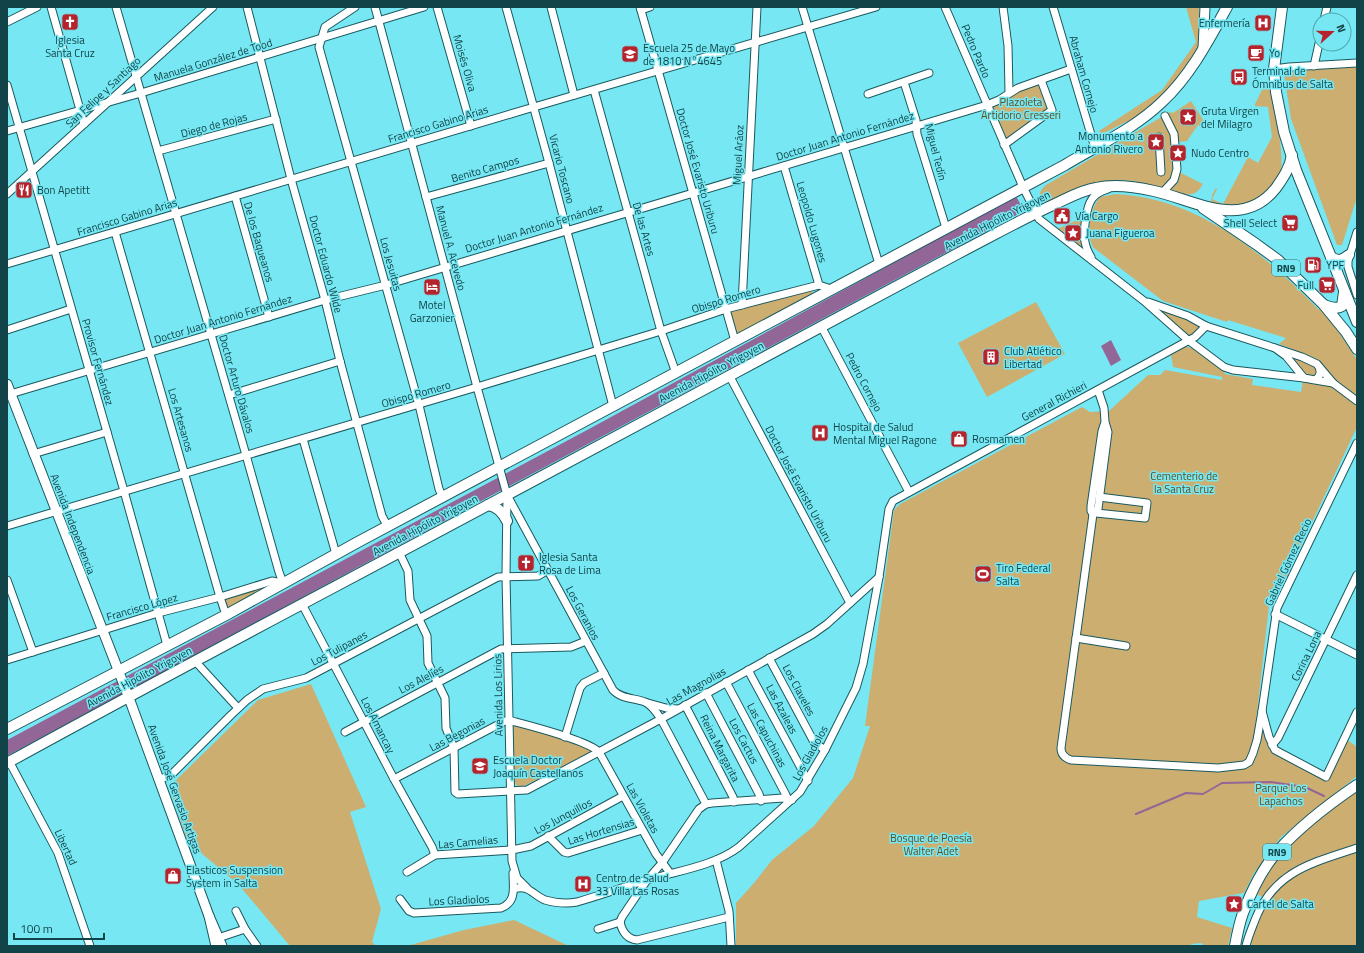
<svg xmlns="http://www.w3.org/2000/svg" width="1364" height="953" font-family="'Titillium Web',sans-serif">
<rect width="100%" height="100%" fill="#77e8f3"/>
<!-- green -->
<g fill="#ccae71">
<polygon points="1186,7 1199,7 1200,44 1196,51 1171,88 1152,105 1134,118 1106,132 1100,133 1099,131 1162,90 1196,42"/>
<polygon points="1357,66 1357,197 1342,245 1337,245 1291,119 1284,74 1287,70"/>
<polygon points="1040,84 1049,109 1007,140 993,107 1012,94"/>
<path d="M1267 85 1271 86C1274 107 1287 161 1279 178 1275 186 1257 200 1250 207L1213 204 1211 202 1212 195 1216 188 1217 189 1212 199 1223 204 1248 157 1258 163 1272 137 1268 107 1255 106V104L1263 88Z"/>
<path d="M1191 101 1207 126 1206 125 1204 128 1198 125 1187 141 1179 142 1180 161 1178 166 1179 172 1203 184C1200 189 1197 193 1192 194 1179 197 1148 183 1132 181 1105 178 1074 193 1048 202 1037 202 1038 191 1046 185L1170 112 1173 113Z"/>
<path d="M1115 194C1198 198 1263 252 1319 310L1321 308 1336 328 1354 355 1357 360V397L1336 382 1315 358 1279 344 1286 338 1228 320 1227 322 1163 301 1094 248C1085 236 1090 208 1100 197Z"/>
<polygon points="1082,218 1081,237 1083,249 1057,229"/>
<polygon points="810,290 812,291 812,294 740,335 736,332 729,310"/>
<polygon points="1036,302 1065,354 987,397 958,343"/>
<path d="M1161 309C1172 313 1194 316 1199 328L1197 332 1191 337 1188 336 1163 313Z"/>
<polygon points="1184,347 1188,347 1195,349 1223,368 1225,374 1253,379 1252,385 1301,392 1303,380 1335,387 1346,398 1357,401 1357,427 1273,605 1269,606 1253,748 1257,756 1263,731 1269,749 1275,755 1327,778 1346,739 1357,747 1357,776 1281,837 1254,873 1244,893 1199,901 1197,917 1232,928 1228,946 1205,946 1201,943 1192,944 1189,946 736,946 736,903 754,883 772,860 814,826 853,778 870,726 865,726 894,510 900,504 1082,407 1090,412 1109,411 1148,375 1160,375 1165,370 1222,380 1222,377 1173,367 1171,355"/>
<polygon points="1290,356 1304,360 1319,369 1316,378 1309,378"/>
<polygon points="270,583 277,584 229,610 224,602 224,597"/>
<polygon points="311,684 366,807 350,812 381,909 372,942 376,946 290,946 238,884 188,842 169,787 258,700"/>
<polygon points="515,724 518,724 591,748 593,751 520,788 517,786 514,781 513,725"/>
<path d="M1357 789V946H1252L1251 937 1265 898 1256 894C1265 878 1276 860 1288 846 1308 824 1334 806 1357 789Z"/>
<polygon points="514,920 569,946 407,946 464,930"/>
</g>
<!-- water -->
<g fill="#926696">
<polygon points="1016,196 1024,211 498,492 7,756 7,740 9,739 589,429"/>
<polygon points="1111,340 1121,360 1111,366 1101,346"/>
</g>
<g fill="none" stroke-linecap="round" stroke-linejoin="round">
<!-- stream -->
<polyline stroke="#926696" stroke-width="2" points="1136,814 1186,793 1203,794 1222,783 1271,782 1291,785 1305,787 1324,796"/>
<defs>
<g id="minor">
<polyline points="51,7 84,124"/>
<polyline points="116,7 246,455 279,572 283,583"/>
<polyline points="247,7 291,179 325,300 340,361 382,516 388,527"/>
<polyline points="355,7 325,27 319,47 419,405 439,489 443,498"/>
<path d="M375 7 477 387 507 495 613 690C621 699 635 698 645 702 652 705 657 713 661 719L706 804"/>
<polyline points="437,7 471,126"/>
<polyline points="506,7 549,163 613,406"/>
<polyline points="551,7 574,95"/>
<polyline points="640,7 735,341"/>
<polyline points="802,7 879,264"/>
<polyline points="945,7 1023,187 1039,219 1144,301 1188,340 1224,367 1233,370 1304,378"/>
<polyline points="1003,7 1008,46 1009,92"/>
<polyline points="1053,7 1095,148"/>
<polyline points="641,10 650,7"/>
<polyline points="1324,20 1327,7"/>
<polyline points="7,22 37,7"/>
<polyline points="1314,66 1320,39"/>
<polyline points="1274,69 1289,67 1357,63"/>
<polyline points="904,82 916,120 917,134 946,228"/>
<polyline points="7,85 124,491 167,645"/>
<polyline points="594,90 661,331 676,373"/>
<polyline points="868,94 929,73"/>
<polyline points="7,131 141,93 424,7"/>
<polyline points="1159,137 1161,172"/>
<polyline points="1004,145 1052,110 1041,80"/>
<polyline points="158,151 276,119"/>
<polyline points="784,166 819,285"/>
<polyline points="1162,193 1174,180 1177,169 1174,134 1165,116"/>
<polyline points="7,194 213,7"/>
<polyline points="235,196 269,317"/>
<polyline points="426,197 549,163"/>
<polyline points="115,232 220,597 226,615"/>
<polyline points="1357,232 1348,261 1348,267 1357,295"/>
<path d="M1091 257C1088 252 1086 248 1085 242 1083 233 1086 207 1092 199 1095 194 1102 191 1108 189"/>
<polyline points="7,264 534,107 876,7"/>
<polyline points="1148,302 1188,316 1206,326 1275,348"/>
<polyline points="742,305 757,7"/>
<polyline points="821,326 909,492"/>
<polyline points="7,330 71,309"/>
<polyline points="729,375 850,603"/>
<path d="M1315 380 1333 383 1317 364 1302 357 1275 348 1286 356 1304 378 1315 380C1321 376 1322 370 1317 364"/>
<polyline points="1333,383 1357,401"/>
<polyline points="1098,390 1104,408 1105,422 1108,432 1098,509 1093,514 1091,511 1091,506 1102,431 1105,422"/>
<polyline points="7,395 325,300 386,285 987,105 999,100 1018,88 1071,69"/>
<polyline points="229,395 340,361"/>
<polyline points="303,439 336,554"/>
<polyline points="1357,443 1277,608 1262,711 1269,737 1275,750 1326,777 1357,712"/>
<polyline points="33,454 107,432"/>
<polyline points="507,495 506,576 512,861 517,878 527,888"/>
<polyline points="1096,513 1145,518 1147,503 1099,497"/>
<path d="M1093 514 1061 748C1061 755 1065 758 1071 760L1218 768 1244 765 1249 762 1253 753 1257 740 1262 711"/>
<polyline points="7,526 477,387 661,331 726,309 819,285 831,289"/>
<polyline points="399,552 408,571 410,600 427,636 428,663 445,698 446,728 454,748 455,792 458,794 527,790 661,719 813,634 827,624 879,577"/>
<polyline points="7,580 33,652"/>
<polyline points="302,604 394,779 432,847 435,855"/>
<polyline points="1275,614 1357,655"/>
<polyline points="1076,638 1126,646"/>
<polyline points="769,658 814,742 825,750"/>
<polyline points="7,660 158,613 220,597 272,581 283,583"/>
<polyline points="195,661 238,708"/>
<polyline points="748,670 808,781"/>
<polyline points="726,682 786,795 787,798"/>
<polyline points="706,693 759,794 761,801"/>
<polyline points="648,703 666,708 677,709"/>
<polyline points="685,705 733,797 734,802"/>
<polyline points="345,732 501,649 571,647 586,641"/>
<polyline points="565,737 580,688 584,683 604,673"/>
<polyline points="1272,745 1278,738 1357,575"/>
<polyline points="9,761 58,853 90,946"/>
<path d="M394 779 505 721H512C531 726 587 740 599 752L656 854 670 873"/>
<polyline points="159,780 172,774 231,715 247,700 263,689 306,678 498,577 538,576 548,570"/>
<polyline points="548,836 564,852 568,853 642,830"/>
<polyline points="716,860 729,911 731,946"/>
<polyline points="407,872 435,855 512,850 531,846 623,796"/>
<path d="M514 889C528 884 533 895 545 900 556 903 567 904 577 902 601 895 624 887 647 880 677 871 714 866 739 847L800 792 825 750 856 688 863 664 879 577 889 509 893 501 1195 337 1206 326"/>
<path d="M400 899 409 911 414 913 501 908C517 902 513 887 513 873"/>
<polyline points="236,911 245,929 257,946"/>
<polyline points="620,922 622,917 647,880 662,863 699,809 706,804 712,803 783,798 792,800"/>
<path d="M620 922C622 931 627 939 637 940L729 917"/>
<polyline points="598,929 620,922"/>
<polyline points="215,939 245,929"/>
<path d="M1246 946C1248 937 1252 928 1255 920 1274 871 1312 863 1357 848"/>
</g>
<g id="major">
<polyline points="1203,48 1205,7"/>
<polyline points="7,384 129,698 209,916"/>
<polyline points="216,946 209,916 222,946"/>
</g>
<g id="highway">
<polyline points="1282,7 1274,69 1276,92 1284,132 1296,170 1357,322"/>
<polyline points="1203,208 1256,244 1278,260 1324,305 1346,332 1357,349"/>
<path d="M1331 257C1339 262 1342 260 1349 255"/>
<path d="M1324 305C1330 307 1336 310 1342 306L1344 292"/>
<path d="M488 505C497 506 503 513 507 521"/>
<path d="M7 729 226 615 358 542 1065 165C1098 145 1134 129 1162 102 1190 76 1209 40 1227 7"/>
<path d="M7 763C172 672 339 585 505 496 656 416 806 334 957 254 990 237 1022 219 1055 204 1068 198 1082 190 1096 188 1114 184 1136 187 1154 191 1195 200 1242 231 1276 188 1283 178 1290 168 1292 155"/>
<path d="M1235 946C1237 935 1239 924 1243 913 1251 892 1262 869 1277 852 1300 826 1329 804 1357 785"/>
</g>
</defs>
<!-- minor casing -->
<use href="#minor" stroke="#1a595f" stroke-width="9"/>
<!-- major casing -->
<use href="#major" stroke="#1a595f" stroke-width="11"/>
<!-- highway casing -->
<use href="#highway" stroke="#1a595f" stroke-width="12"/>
<!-- minor -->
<use href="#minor" stroke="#fff" stroke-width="7"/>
<!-- major -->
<use href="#major" stroke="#fff" stroke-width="9"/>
<!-- highway -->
<use href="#highway" stroke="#fff" stroke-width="10"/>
</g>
<!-- icons -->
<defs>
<symbol id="church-square" viewBox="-11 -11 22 22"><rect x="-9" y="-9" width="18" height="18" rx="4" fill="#b5232d" stroke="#77e8f3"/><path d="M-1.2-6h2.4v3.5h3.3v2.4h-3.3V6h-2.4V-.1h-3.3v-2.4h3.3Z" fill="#fff"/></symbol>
<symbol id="hospital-square" viewBox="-11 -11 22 22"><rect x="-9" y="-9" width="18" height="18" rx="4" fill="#b5232d" stroke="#77e8f3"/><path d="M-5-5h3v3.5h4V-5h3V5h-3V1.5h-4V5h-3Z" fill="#fff"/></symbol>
<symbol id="cafe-square" viewBox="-11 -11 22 22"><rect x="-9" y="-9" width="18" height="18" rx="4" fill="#b5232d" stroke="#77e8f3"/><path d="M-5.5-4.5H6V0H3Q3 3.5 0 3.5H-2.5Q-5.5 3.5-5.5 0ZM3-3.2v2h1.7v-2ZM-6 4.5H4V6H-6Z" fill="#fff"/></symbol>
<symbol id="university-square" viewBox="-11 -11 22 22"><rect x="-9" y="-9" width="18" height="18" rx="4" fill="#b5232d" stroke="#77e8f3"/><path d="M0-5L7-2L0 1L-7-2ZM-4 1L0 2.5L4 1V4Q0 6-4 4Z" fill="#fff"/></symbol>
<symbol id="bus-square" viewBox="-11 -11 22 22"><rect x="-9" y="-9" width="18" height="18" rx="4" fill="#b5232d" stroke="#77e8f3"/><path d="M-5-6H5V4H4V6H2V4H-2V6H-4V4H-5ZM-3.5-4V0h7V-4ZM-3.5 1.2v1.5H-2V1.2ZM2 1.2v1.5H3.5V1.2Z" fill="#fff"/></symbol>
<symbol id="sight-square" viewBox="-11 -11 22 22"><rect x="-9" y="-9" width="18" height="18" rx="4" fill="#b5232d" stroke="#77e8f3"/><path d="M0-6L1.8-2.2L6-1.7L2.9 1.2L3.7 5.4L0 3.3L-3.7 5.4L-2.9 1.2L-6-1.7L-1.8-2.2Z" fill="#fff"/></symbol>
<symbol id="restaurant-square" viewBox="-11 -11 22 22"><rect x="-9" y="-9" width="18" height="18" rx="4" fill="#b5232d" stroke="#77e8f3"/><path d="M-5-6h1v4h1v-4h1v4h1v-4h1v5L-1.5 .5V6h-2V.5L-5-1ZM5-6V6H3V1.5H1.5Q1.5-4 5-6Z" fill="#fff"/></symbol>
<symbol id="civic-square" viewBox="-11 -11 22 22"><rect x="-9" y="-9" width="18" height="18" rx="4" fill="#b5232d" stroke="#77e8f3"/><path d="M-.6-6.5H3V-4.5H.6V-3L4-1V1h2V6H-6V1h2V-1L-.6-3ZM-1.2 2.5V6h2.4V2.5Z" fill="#fff"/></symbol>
<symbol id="supermarket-square" viewBox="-11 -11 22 22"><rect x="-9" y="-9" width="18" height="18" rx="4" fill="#b5232d" stroke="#77e8f3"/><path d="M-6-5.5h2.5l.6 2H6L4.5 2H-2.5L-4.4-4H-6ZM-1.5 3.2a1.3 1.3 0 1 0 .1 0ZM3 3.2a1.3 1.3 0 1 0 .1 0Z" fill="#fff"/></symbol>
<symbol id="fuel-square" viewBox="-11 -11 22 22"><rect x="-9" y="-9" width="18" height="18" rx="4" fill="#b5232d" stroke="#77e8f3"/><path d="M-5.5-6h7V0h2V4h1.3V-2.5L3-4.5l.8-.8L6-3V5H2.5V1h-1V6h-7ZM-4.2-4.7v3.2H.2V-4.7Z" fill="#fff"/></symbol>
<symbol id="hotel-square" viewBox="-11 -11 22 22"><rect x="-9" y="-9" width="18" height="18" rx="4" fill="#b5232d" stroke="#77e8f3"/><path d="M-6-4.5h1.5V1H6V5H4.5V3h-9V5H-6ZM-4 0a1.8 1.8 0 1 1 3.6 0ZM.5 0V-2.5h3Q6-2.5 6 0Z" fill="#fff"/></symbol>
<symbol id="building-square" viewBox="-11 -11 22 22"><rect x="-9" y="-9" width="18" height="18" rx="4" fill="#b5232d" stroke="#77e8f3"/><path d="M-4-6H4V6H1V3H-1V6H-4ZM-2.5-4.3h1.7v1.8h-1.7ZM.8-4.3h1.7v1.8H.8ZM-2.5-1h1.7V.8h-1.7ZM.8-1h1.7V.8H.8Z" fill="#fff"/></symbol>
<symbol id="shop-square" viewBox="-11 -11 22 22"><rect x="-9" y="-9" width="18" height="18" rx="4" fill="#b5232d" stroke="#77e8f3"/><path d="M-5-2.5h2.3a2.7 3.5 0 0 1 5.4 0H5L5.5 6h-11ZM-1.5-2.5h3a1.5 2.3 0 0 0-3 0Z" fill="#fff"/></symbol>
<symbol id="stadium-square" viewBox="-11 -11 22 22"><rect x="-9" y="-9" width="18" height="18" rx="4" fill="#b5232d" stroke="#77e8f3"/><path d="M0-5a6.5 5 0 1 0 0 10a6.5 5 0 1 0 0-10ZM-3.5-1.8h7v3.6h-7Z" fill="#fff"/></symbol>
<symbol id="school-square" viewBox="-11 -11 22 22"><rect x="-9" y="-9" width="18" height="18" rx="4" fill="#b5232d" stroke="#77e8f3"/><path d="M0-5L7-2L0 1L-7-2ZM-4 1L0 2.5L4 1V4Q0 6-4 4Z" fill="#fff"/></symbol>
</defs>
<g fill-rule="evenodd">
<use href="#church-square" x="60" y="12" width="20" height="20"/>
<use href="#hospital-square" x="1253" y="13" width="20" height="20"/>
<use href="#cafe-square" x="1246" y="43" width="20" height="20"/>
<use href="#university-square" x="620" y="44" width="20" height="20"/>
<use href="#bus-square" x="1229" y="67" width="20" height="20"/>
<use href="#sight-square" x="1178" y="107" width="20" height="20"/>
<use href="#sight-square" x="1146" y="132" width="20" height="20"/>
<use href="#sight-square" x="1168" y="143" width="20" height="20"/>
<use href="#restaurant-square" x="14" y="180" width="20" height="20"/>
<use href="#civic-square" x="1052" y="206" width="20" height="20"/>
<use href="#supermarket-square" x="1280" y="213" width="20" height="20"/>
<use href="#sight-square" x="1063" y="223" width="20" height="20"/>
<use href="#fuel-square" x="1303" y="255" width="20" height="20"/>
<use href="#supermarket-square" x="1317" y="275" width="20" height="20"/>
<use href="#hotel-square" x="422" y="277" width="20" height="20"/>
<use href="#building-square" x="981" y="347" width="20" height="20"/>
<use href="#hospital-square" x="810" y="423" width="20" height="20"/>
<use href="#shop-square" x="949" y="429" width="20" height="20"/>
<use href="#church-square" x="516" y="553" width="20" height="20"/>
<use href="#stadium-square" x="973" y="564" width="20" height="20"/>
<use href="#school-square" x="470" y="756" width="20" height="20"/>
<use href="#shop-square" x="163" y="866" width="20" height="20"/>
<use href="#hospital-square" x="573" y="874" width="20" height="20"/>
<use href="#sight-square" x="1224" y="894" width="20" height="20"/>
</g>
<g text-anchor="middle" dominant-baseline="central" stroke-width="3" stroke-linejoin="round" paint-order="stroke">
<!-- shield labels -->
<g fill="#77e8f3" stroke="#30747b" stroke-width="1">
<rect x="1272" y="260" width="28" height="16" rx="3"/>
<rect x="1263" y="844" width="28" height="16" rx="3"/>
</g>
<g font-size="10" font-weight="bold" fill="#114348">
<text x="1286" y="268">RN9</text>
<text x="1277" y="852">RN9</text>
</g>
<!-- poi labels -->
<g font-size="11" fill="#114348" stroke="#77e8f3" text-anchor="start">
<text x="1250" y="23" text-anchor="end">Enfermería</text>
<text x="70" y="40" text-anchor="middle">Iglesia<tspan x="70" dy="13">Santa Cruz</tspan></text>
<text x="643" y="48">Escuela 25 de Mayo<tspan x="643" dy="13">de 1810 N°4645</tspan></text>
<text x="1269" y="53">Yo</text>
<text x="1252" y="71">Terminal de<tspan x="1252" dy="13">Ómnibus de Salta</tspan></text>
<text x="1201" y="111">Gruta Virgen<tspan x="1201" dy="13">del Milagro</tspan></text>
<text x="1143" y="136" text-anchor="end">Monumento a<tspan x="1143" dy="13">Antonio Rivero</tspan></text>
<text x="1191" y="153">Nudo Centro</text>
<text x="37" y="190">Bon Apetitt</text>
<text x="1075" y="216">Vía Cargo</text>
<text x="1277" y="223" text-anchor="end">Shell Select</text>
<text x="1086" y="233">Juana Figueroa</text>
<text x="1326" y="265">YPF</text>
<text x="1314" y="285" text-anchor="end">Full</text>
<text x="432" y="305" text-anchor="middle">Motel<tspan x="432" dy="13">Garzonier</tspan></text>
<text x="1004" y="351">Club Atlético<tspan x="1004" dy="13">Libertad</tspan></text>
<text x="833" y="427">Hospital de Salud<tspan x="833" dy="13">Mental Miguel Ragone</tspan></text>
<text x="972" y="439">Rosmamen</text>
<text x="539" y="557">Iglesia Santa<tspan x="539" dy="13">Rosa de Lima</tspan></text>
<text x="996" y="568">Tiro Federal<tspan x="996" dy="13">Salta</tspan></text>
<text x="493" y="760">Escuela Doctor<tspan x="493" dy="13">Joaquín Castellanos</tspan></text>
<text x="186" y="870">Elasticos Suspension<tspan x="186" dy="13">System in Salta</tspan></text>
<text x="596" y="878">Centro de Salud<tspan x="596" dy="13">33 Villa Las Rosas</tspan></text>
<text x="1247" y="904">Cartel de Salta</text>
</g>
<!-- street labels -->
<g font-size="11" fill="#114348" stroke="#77e8f3">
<text transform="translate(976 51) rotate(67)">Pedro Pardo</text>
<text transform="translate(213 60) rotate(-17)">Manuela González de Tood</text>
<text transform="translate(465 63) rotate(74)">Moisés Oliva</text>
<text transform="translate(1084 74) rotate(74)">Abraham Cornejo</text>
<text transform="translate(103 92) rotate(-43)">San Felipe y Santiago</text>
<text transform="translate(438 124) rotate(-17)">Francisco Gabino Arias</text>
<text transform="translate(214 125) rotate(-15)">Diego de Rojas</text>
<text transform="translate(845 136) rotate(-17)">Doctor Juan Antonio Fernández</text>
<text transform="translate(936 152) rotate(76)">Miguel Tedín</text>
<text transform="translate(738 155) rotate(-87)">Miguel Aráoz</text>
<text transform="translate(485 169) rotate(-16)">Benito Campos</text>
<text transform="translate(562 169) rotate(75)">Vicario Toscano</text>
<text transform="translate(698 171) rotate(74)">Doctor José Evaristo Uriburu</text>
<text transform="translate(127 217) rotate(-17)">Francisco Gabino Arias</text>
<text transform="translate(997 220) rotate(-27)">Avenida Hipólito Yrigoyen</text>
<text transform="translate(812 222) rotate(74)">Leopoldo Lugones</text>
<text transform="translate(534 228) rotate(-17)">Doctor Juan Antonio Fernández</text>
<text transform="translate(644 229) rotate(74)">De las Artes</text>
<text transform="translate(259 242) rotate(74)">De los Baqueanos</text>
<text transform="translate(451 248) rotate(75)">Manuel A. Acevedo</text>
<text transform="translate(326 264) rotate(75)">Doctor Eduardo Wilde</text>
<text transform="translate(391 264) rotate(75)">Los Jesuitas</text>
<text transform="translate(726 299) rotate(-17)">Obispo Romero</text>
<text transform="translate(223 319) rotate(-17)">Doctor Juan Antonio Fernández</text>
<text transform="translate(98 362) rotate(74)">Provisor Fernández</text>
<text transform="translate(711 372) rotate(-28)">Avenida Hipólito Yrigoyen</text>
<text transform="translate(864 382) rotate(62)">Pedro Cornejo</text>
<text transform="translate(237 384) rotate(74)">Doctor Arturo Dávalos</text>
<text transform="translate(416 394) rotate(-16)">Obispo Romero</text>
<text transform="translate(1054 401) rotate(-28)">General Richieri</text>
<text transform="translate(181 420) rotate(74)">Los Artesanos</text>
<text transform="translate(799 484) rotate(62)">Doctor José Evaristo Uriburu</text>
<text transform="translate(73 524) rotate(69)">Avenida Independencia</text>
<text transform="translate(425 525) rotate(-28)">Avenida Hipólito Yrigoyen</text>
<text transform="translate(1288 562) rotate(-65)">Gabriel Gómez Recio</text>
<text transform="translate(142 607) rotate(-16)">Francisco López</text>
<text transform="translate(583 613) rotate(62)">Los Geranios</text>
<text transform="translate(339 648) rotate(-28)">Los Tulipanes</text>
<text transform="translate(1306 656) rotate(-64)">Corina Lona</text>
<text transform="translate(139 677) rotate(-28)">Avenida Hipólito Yrigoyen</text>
<text transform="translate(421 679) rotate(-28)">Los Alelíes</text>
<text transform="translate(696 686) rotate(-29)">Las Magnolias</text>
<text transform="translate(799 690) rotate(62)">Los Claveles</text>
<text transform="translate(498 695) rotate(-91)">Avenida Los Lirios</text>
<text transform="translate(782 709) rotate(62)">Las Azaleas</text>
<text transform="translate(378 725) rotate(63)">Los Amancay</text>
<text transform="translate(457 734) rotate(-28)">Las Begonias</text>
<text transform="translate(767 735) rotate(62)">Las Capuchinas</text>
<text transform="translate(744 741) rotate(62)">Los Cactus</text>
<text transform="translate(720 748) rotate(63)">Reina Margarita</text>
<text transform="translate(810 753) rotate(-61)">Los Gladiolos</text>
<text transform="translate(175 789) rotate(70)">Avenida José Gervasio Artigas</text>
<text transform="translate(643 808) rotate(61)">Las Violetas</text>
<text transform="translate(563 816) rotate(-28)">Los Junquillos</text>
<text transform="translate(601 831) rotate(-17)">Las Hortensias</text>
<text transform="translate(468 842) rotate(-5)">Las Camelias</text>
<text transform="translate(66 847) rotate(65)">Libertad</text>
<text transform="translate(459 900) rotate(-3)">Los Gladiolos</text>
</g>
<!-- park labels -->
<g font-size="11" fill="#614b1b" stroke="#77e8f3">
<text x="1021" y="102">Plazoleta<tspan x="1021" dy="13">Artidorio Cresseri</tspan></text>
<text x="1184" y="476">Cementerio de<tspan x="1184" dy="13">la Santa Cruz</tspan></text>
<text x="1281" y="788">Parque Los<tspan x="1281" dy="13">Lapachos</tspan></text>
<text x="931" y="838">Bosque de Poesía<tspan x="931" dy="13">Walter Adet</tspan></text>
</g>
</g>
<!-- border -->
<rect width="1364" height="953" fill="none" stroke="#114348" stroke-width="16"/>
<!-- north arrow -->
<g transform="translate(1332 32) rotate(69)"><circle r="19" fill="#77e8f3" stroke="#4ea6af"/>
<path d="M0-3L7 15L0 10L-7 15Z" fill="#b5232d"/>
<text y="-6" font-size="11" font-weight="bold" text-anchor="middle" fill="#114348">N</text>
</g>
<!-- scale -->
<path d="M14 933v6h90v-6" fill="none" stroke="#114348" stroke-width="2"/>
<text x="20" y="933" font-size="12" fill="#114348" stroke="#77e8f3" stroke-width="3" paint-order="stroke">100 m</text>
</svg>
